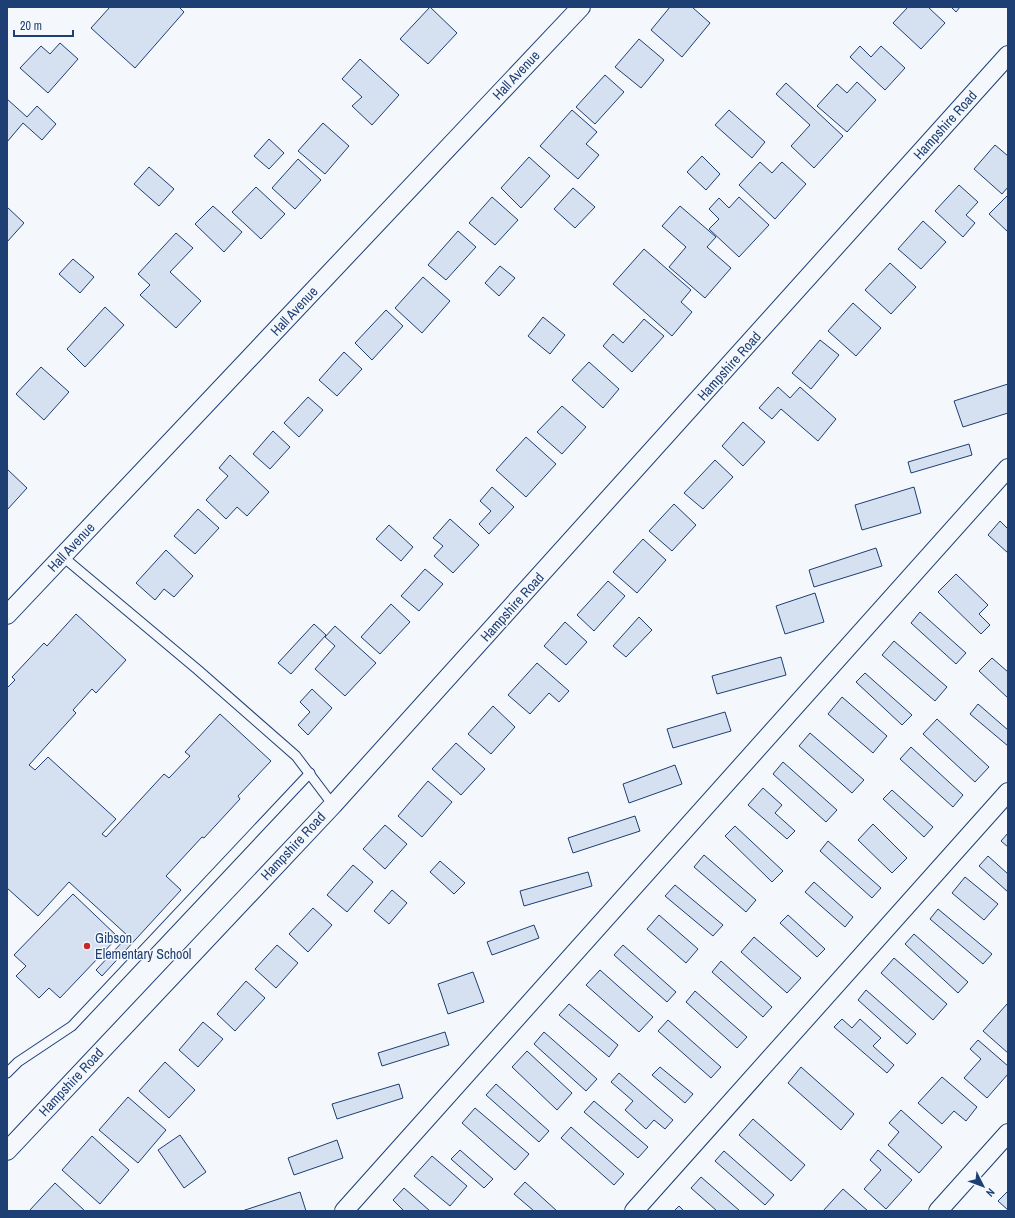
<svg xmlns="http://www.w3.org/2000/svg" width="1015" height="1218" font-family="'Archivo Narrow',sans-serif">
<rect width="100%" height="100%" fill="#f4f7fb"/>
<!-- building -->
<g fill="#d5e0f0" stroke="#1d3f73">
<polygon points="110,7 179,7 184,12 135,68 91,28"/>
<polygon points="430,7 457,33 428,64 400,39"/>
<polygon points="670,7 692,7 710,23 682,57 651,30"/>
<polygon points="908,7 928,7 945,23 921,49 893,23"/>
<polygon points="951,7 960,7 956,12"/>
<polygon points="639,39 664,60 641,88 615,67"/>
<polygon points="60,43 78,59 48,93 20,68 41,46 50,54"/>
<polygon points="860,46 871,57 881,46 905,68 885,90 850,57"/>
<polygon points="360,59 399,95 372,125 352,106 362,97 342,79"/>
<polygon points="605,75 624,92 595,124 576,107"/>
<polygon points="857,82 876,100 847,132 817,106 837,84 847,93"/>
<polygon points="786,83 843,136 814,168 791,146 810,125 776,94"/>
<polygon points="7,99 27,117 37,106 56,124 42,140 23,123 7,142"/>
<polygon points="572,110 597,132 586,144 599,155 578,179 540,146"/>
<polygon points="729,110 765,142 752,158 715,125"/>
<polygon points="323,123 349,146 325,174 298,151"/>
<polygon points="269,139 284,153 269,169 254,156"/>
<polygon points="995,145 1008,156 1008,187 1002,194 974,169"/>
<polygon points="702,156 720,174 706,190 687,172"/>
<polygon points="529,157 550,176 521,208 501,188"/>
<polygon points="298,159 321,180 295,209 272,188"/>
<polygon points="760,162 772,173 782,162 806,184 775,219 739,185"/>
<polygon points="149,167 174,189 159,206 134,184"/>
<polygon points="959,185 978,202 966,215 975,223 963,237 935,211"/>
<polygon points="256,187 285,214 261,239 232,212"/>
<polygon points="573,188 595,207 575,228 554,209"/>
<polygon points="1008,195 1008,232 989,214"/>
<polygon points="492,197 518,220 495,245 469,223"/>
<polygon points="739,197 769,225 739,257 709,229 719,219 709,209 719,198 729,208"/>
<polygon points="213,206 242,232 224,252 195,224"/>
<polygon points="680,206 716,237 707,247 731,268 705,298 669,267 686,247 662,226"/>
<polygon points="7,207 24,223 7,242"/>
<polygon points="923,221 946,242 921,269 898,249"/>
<polygon points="458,231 476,247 446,280 428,265"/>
<polygon points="176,233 193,248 170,272 201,301 176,328 140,295 150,285 138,274"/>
<polygon points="644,249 691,290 681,302 692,312 672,336 613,284"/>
<polygon points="73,259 94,277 80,293 59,274"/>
<polygon points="890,263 916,287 891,314 865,290"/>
<polygon points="500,266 515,278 499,296 485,283"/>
<polygon points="423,277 450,301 422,333 395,308"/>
<polygon points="853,303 881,328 856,356 828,331"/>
<polygon points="105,307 124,325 85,367 67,349"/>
<polygon points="386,310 403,326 372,360 355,343"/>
<polygon points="543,317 565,335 550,354 528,336"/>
<polygon points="644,319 664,336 632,372 603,346 613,334 623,343"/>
<polygon points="820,340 839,355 811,389 792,373"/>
<polygon points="344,352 362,369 337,396 319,380"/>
<polygon points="589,362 619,389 603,408 572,380"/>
<polygon points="41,367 69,392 44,420 16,394"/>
<polygon points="1008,384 1008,413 963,427 954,401"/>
<polygon points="778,387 790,398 800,387 836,419 818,441 781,409 772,419 759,408"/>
<polygon points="308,397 323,410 299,437 284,423"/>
<polygon points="562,406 586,427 562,454 537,432"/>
<polygon points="743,422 765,442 743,466 722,446"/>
<polygon points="273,431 290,447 270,469 253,454"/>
<polygon points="526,437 556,464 526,497 496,470"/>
<polygon points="969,444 972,455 911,473 908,462"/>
<polygon points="230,455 269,492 247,516 237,507 226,519 206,500 228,476 219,468"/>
<polygon points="715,460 733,477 703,509 684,493"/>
<polygon points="7,469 27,488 7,510"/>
<polygon points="492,487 514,507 489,534 479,524 491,511 480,501"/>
<polygon points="914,487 921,513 862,530 855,505"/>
<polygon points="674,504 696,525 672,551 649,531"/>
<polygon points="198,509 219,528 195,554 174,536"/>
<polygon points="450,519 479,545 453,573 434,556 443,546 433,538"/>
<polygon points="1000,521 1008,529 1008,553 988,535"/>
<polygon points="389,525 413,547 401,561 376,539"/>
<polygon points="643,539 666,560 637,593 613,572"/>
<polygon points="876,548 882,566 814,587 809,570"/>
<polygon points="166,550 193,576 174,597 164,589 155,600 136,583"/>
<polygon points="425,569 443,584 419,611 401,596"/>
<polygon points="956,574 988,605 979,614 990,625 981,634 938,592"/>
<polygon points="608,581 625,596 594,631 577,615"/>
<polygon points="815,593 824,622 785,634 776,606"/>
<polygon points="391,604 410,622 380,654 361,637"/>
<polygon points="920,612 966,653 956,664 911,623"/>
<polygon points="76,614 126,660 96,693 92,689 73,710 76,713 29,765 35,770 48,757 116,819 102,834 106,837 164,774 169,778 190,756 185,752 220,714 271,761 238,796 240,799 204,838 202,837 166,876 181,890 102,976 96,970 128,936 69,882 38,916 7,888 7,688 15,680 12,677 44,643 47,646"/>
<polygon points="639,617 652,630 626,657 613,646"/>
<polygon points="565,622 587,642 566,665 544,646"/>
<polygon points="314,624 326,635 291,674 278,663"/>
<polygon points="335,626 376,663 345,696 315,669 335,646 325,637"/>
<polygon points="894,641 947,687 935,701 882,655"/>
<polygon points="781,657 786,675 717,694 712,676"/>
<polygon points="992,658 1008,672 1008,698 979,671"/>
<polygon points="537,663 569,691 559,702 549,693 530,714 508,695"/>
<polygon points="865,673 912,715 902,725 856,682"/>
<polygon points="312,689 332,708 308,735 298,725 310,712 300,702"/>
<polygon points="842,697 887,736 873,753 828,714"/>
<polygon points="978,704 1008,730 1008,746 970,714"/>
<polygon points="493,706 515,727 491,754 468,734"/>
<polygon points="725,712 731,731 673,748 667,729"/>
<polygon points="937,719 989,767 975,782 923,734"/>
<polygon points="810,733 864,780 852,793 799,746"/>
<polygon points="456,743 485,769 461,795 432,769"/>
<polygon points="911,747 963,795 953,807 900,759"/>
<polygon points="783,762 837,810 826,822 773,774"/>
<polygon points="675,765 682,784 629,803 623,784"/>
<polygon points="428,781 452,802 422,837 398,816"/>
<polygon points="763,788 782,805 775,813 795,831 787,839 748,805"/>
<polygon points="892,790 933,827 924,837 883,799"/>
<polygon points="635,816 640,831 573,853 568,838"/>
<polygon points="873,824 907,858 892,873 858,840"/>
<polygon points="385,825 407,844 385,869 363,849"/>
<polygon points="735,826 783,871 772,882 725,836"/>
<polygon points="1008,833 1008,847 1001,841"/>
<polygon points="828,841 881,888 872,898 820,851"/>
<polygon points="704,855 756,900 746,912 694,867"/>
<polygon points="988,856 1008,874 1008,892 979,866"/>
<polygon points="440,861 465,883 454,894 430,872"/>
<polygon points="353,865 373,882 347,912 327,895"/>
<polygon points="588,872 592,886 524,906 520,891"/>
<polygon points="965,877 998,904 984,920 952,893"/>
<polygon points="814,882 853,917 845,927 805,892"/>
<polygon points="675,885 723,925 713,936 665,896"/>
<polygon points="392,890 407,903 389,924 374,911"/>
<polygon points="73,894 118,937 60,998 49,988 39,998 16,976 26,966 14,955"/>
<polygon points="313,908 332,925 308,952 289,934"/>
<polygon points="938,909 992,954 983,964 930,919"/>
<polygon points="659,915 698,949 686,963 647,929"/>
<polygon points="788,915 825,949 817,957 780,923"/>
<polygon points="534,925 539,938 492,955 487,942"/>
<polygon points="914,934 968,982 958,993 905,944"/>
<polygon points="754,937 801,978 787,993 741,952"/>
<polygon points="277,945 298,963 276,988 255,969"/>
<polygon points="623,945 676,992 667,1002 614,955"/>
<polygon points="894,958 947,1004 933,1020 881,973"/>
<polygon points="721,961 772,1007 763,1017 712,972"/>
<polygon points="600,970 653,1017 639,1032 586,985"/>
<polygon points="473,972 484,1002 448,1014 438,984"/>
<polygon points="246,981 265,998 235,1031 217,1014"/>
<polygon points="866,990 916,1034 907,1044 858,1000"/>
<polygon points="695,991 747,1037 737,1048 686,1002"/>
<polygon points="569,1004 618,1045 609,1057 559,1015"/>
<polygon points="1007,1004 1008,1005 1008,1053 983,1031"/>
<polygon points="842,1019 852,1028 860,1019 881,1038 873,1046 894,1065 887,1073 834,1027"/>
<polygon points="668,1020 721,1067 711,1078 658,1031"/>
<polygon points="203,1022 223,1039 198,1067 179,1050"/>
<polygon points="445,1032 449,1045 382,1066 378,1053"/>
<polygon points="544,1032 597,1079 586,1091 534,1044"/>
<polygon points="978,1040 1008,1066 1008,1074 987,1098 964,1078 981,1059 970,1049"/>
<polygon points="527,1051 572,1093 557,1110 512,1067"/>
<polygon points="165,1062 195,1090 169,1118 139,1091"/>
<polygon points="660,1067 693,1094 685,1103 652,1075"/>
<polygon points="801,1067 854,1114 841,1130 788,1083"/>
<polygon points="619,1073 673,1120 665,1129 654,1120 646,1129 625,1110 633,1101 611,1082"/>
<polygon points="942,1077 977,1107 966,1121 954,1111 942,1124 918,1103"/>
<polygon points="399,1084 403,1098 337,1119 332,1104"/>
<polygon points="496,1084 549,1131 539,1142 486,1095"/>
<polygon points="128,1097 166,1130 138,1163 99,1130"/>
<polygon points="594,1101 648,1147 638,1158 584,1112"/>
<polygon points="475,1108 529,1154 515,1170 462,1123"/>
<polygon points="901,1110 942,1147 919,1173 888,1145 899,1132 889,1123"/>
<polygon points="753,1119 805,1165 791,1181 739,1135"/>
<polygon points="571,1127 624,1174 614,1185 561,1138"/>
<polygon points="180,1135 206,1172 184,1188 158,1150"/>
<polygon points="92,1136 129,1170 100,1204 62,1170"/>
<polygon points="337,1140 343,1158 294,1175 288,1158"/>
<polygon points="460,1150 493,1179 484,1188 451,1159"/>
<polygon points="878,1150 912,1180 886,1209 864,1189 881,1170 870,1160"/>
<polygon points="724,1151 774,1195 765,1205 715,1161"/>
<polygon points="432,1156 467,1186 450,1206 414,1176"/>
<polygon points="701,1177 740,1211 717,1211 691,1188"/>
<polygon points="525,1182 557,1211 534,1211 514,1194"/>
<polygon points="55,1183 85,1211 29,1211"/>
<polygon points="404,1188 430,1211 404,1211 393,1200"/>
<polygon points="843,1189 868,1211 823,1211"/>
<polygon points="1008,1191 1008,1210 998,1201"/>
<polygon points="300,1192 306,1211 242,1211"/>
<polygon points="679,1206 684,1211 674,1211"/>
</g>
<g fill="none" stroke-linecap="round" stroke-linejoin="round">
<defs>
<g id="service">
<polyline points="62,556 198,670 296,756 333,805"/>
<polyline points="7,1073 18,1062 72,1026 310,773"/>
</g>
<g id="minor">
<polyline points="7,615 581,7"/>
<polyline points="7,1151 333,805 1008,55"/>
<polyline points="344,1211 1008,468"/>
<polyline points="634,1211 1008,792"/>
<polyline points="938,1211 1008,1133"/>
</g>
</defs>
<!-- service casing -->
<use href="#service" stroke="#1d3f73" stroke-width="11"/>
<!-- minor casing -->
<use href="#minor" stroke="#1d3f73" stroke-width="20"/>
<!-- service -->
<use href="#service" stroke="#f4f7fb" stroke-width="9"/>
<!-- minor -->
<use href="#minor" stroke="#f4f7fb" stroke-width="18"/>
</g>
<!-- markers -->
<circle fill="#c62828" stroke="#f4f7fb" stroke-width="1.5" cx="87" cy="946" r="4"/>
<g text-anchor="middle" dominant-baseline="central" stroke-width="3" stroke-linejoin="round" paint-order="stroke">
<!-- street labels -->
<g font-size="14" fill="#1d3f73" stroke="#f4f7fb">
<text transform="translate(516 75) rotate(-47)">Hall Avenue</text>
<text transform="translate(945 125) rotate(-48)">Hampshire Road</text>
<text transform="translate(294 311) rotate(-47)">Hall Avenue</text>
<text transform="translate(729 366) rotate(-48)">Hampshire Road</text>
<text transform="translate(71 547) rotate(-47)">Hall Avenue</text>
<text transform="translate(512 607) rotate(-48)">Hampshire Road</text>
<text transform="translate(293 846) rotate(-47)">Hampshire Road</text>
<text transform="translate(71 1082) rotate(-47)">Hampshire Road</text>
</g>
<!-- poi labels -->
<g font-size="14" fill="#1d3f73" stroke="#f4f7fb" text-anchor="start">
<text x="95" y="938">Gibson<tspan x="95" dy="16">Elementary School</tspan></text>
</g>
</g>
<!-- border -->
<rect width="1015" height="1218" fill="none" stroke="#1d3f73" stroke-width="16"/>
<!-- north arrow -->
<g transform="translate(983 1186) rotate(132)" stroke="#f4f7fb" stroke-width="3" paint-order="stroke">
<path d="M0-3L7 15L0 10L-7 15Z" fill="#1d3f73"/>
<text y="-6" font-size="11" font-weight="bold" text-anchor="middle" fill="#1d3f73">N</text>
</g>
<!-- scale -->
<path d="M14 30v6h59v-6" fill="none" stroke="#1d3f73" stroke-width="2"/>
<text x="20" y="30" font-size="12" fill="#1d3f73" stroke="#f4f7fb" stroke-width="3" paint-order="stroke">20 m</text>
</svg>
